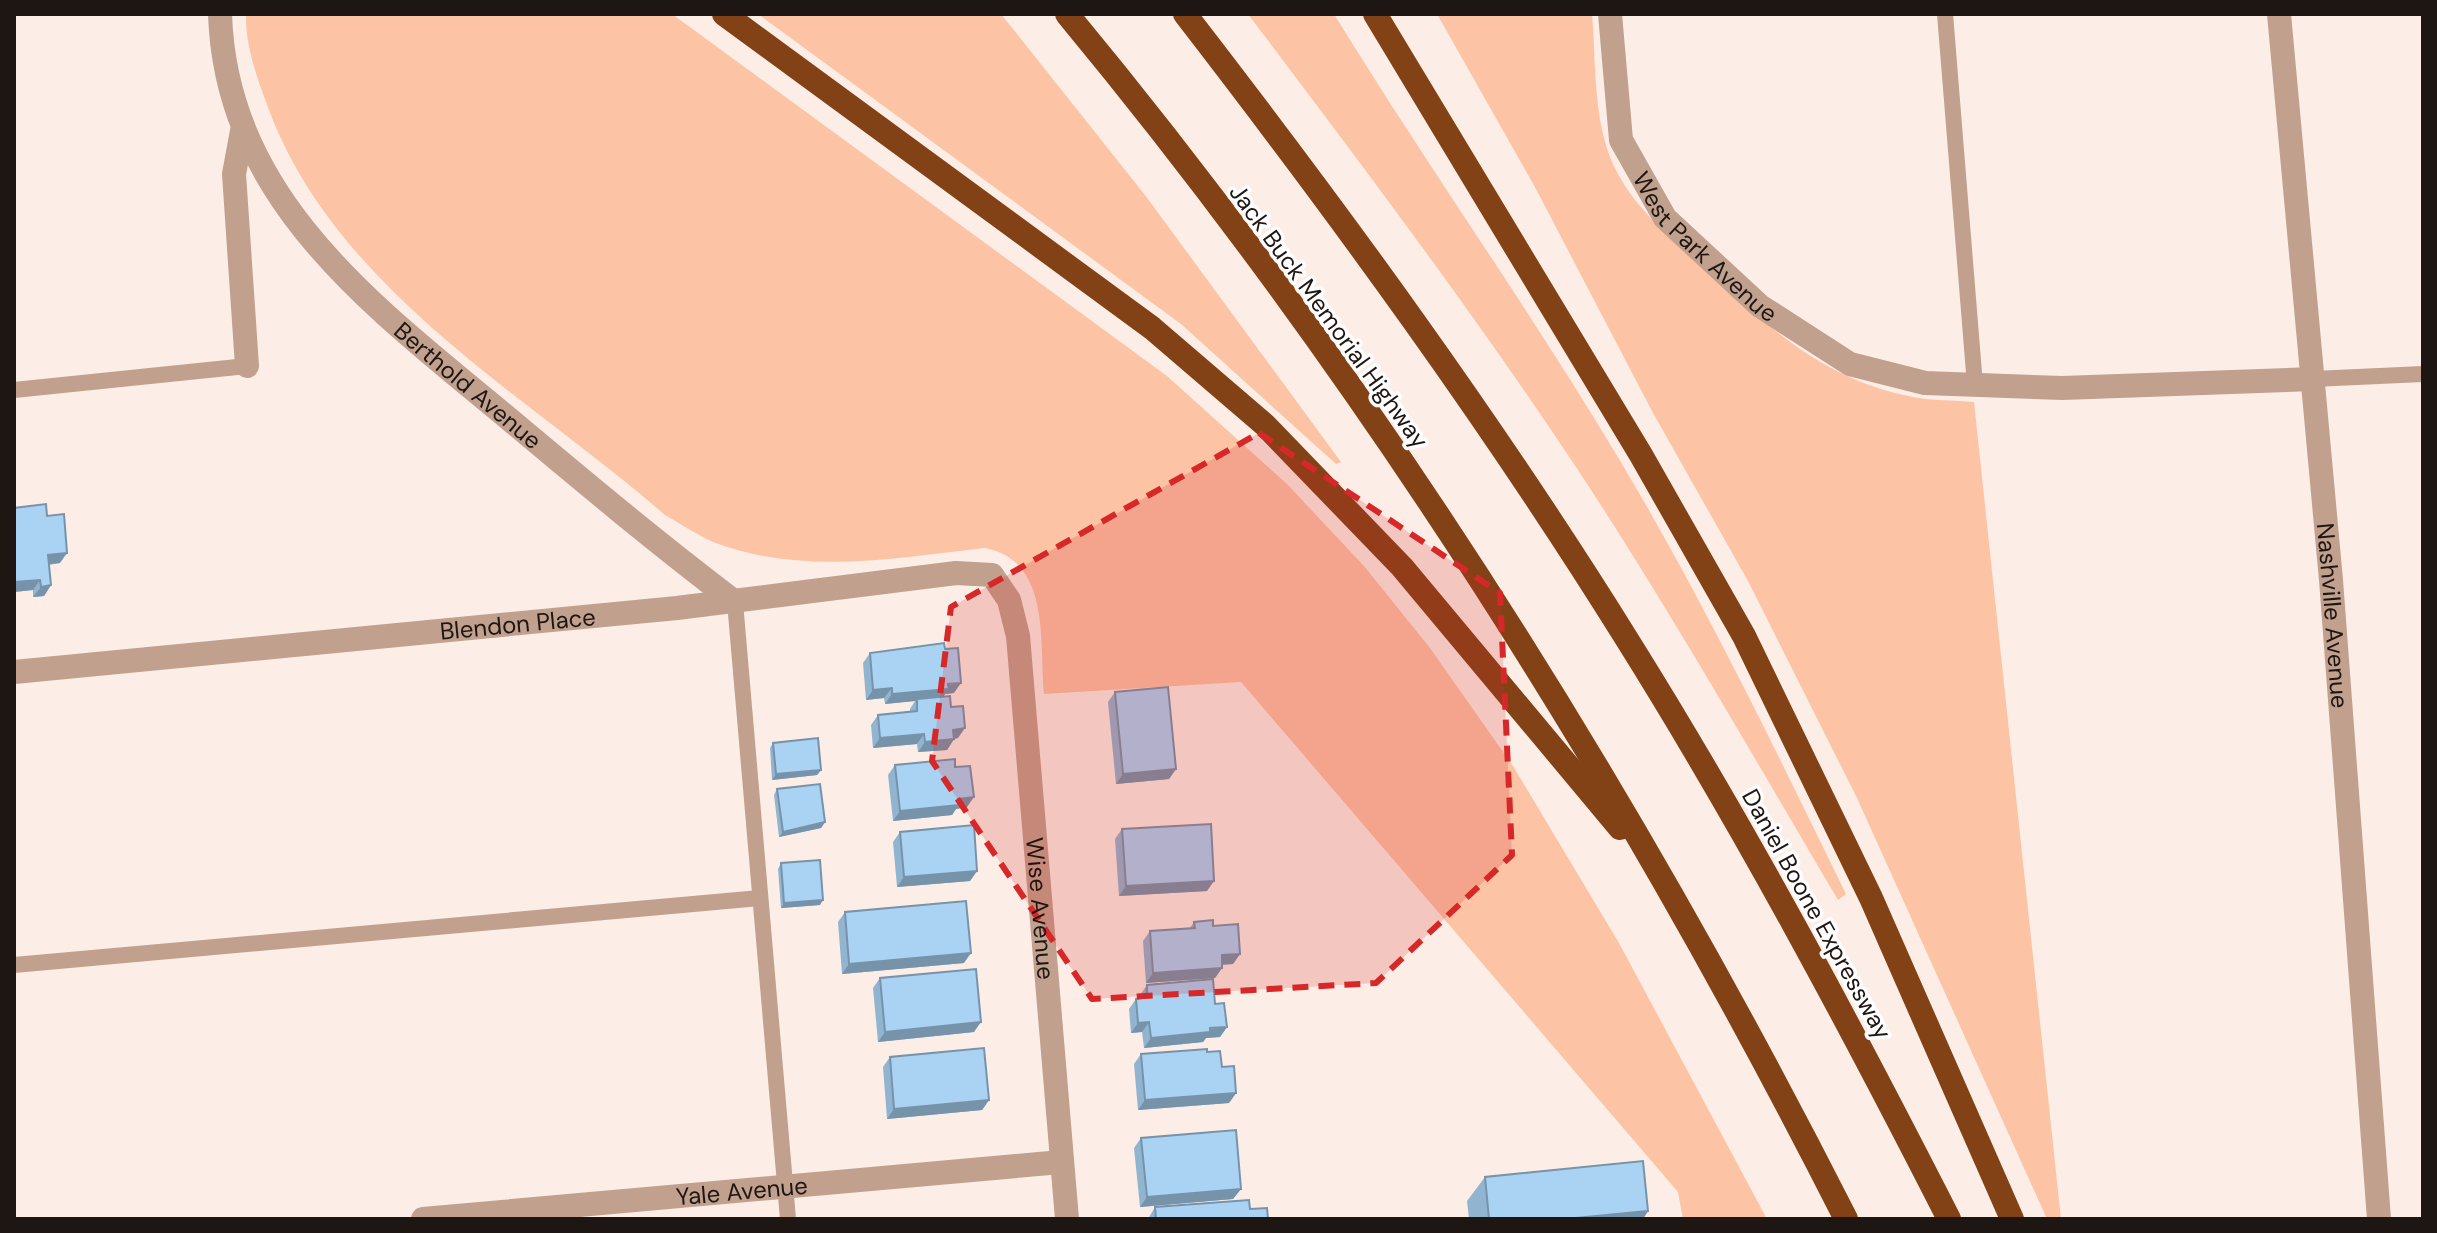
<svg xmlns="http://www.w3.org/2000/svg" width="2437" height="1233" font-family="'DM Sans',sans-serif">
<rect width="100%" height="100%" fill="#fceee6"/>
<!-- green -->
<g fill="#fcc4a5">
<path d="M246 14H672L1167 376 1287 484 1364 566 1430 648 1513 766 1619 943 1767 1219H1683L1678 1192 1241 682 1044 694C1039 640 1051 561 985 548 895 558 801 576 713 542 697 535 681 524 665 515 523 392 332 288 266 102 256 75 245 43 246 14Z"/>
<polygon points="758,14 1001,14 1145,195 1341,462 1336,464 1181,324"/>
<path d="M1248 14H1334C1426 164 1528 307 1619 459 1703 599 1774 747 1846 894L1838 900C1753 756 1670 610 1578 470 1474 313 1361 164 1248 14Z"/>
<path d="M1437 14H1592C1596 61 1593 120 1613 164 1633 207 1666 233 1700 264 1766 325 1821 379 1913 397 1932 401 1954 400 1974 402L2061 1219H2047L1857 798 1748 581 1653 413 1536 189Z"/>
</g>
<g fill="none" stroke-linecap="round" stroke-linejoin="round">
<!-- lane -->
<g stroke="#c1a08e" stroke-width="16">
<polyline points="1945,14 1975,385"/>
<polyline points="2313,379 2423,374"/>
<polyline points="14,390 247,366"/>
<polyline points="735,602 788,1219"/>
<polyline points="14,965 760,898"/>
</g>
<!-- street -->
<g stroke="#c1a08e" stroke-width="24">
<path id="s1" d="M220 14C226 201 377 309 509 419 583 481 657 543 735 602"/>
<path id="s2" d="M1610 14 1621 140 1665 218 1760 306 1850 364 1925 383 2062 388 2313 379"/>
<path id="s3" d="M2279 14 2331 580 2379 1219"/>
<polyline points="242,131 234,174 247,366"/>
<path id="s4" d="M14 672 677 608 956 573 992 575 1009 600 1018 636 1067 1219"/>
<path id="s5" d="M423 1219 1061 1162"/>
</g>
<!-- highway -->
<g stroke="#834216" stroke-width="24">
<polyline points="724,14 1152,328 1265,425 1402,567 1620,828"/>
<path d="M1067 14C1372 382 1630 793 1846 1219"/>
<path d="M1185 14C1341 216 1493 424 1628 641 1745 828 1849 1023 1949 1219"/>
<polyline points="1375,14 1641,455 1744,636 1871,898 2012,1219"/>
</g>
</g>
<!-- wall -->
<g fill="#91b5d1">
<polygon points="14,508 47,516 60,563 49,565 51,585 44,596 33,597 33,590 14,592"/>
<polygon points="870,653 954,693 945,694 943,697 951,707 958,738 954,739 947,750 918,752 917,744 873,748 871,725 878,715 910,712 910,709 915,701 885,704 884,698 866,700 863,663"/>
<polygon points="1115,692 1176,769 1169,779 1116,784 1108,702"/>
<polygon points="773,743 821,770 817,775 772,780 770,748"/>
<polygon points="895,765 955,767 967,807 956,809 952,815 893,821 888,775"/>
<polygon points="777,789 825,822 821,828 779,837 774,795"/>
<polygon points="1122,829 1207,891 1119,896 1115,839"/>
<polygon points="900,832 977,871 970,881 897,887 893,842"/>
<polygon points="781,863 820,905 781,908 778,869"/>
<polygon points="845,912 964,963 842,974 838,922"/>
<polygon points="1194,922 1213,926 1240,954 1233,964 1222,965 1222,968 1215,978 1146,983 1143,941 1150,931 1190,928"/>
<polygon points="880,978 974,1032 878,1042 873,988"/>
<polygon points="1147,985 1215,1004 1227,1027 1220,1037 1206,1038 1203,1042 1144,1048 1142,1032 1131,1033 1129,1009 1136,999 1140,998 1140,995"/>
<polygon points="1207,1052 1222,1067 1236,1093 1229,1103 1138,1110 1134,1064 1141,1054"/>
<polygon points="890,1057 989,1100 982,1110 887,1119 883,1067"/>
<polygon points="1141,1138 1241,1189 1233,1199 1140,1207 1134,1148"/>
<polygon points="1485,1177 1648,1211 1643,1219 1469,1219 1467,1201"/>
<polygon points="1155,1207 1250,1209 1268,1219 1148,1219"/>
</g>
<!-- shaded-wall -->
<g fill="#7693aa">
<polygon points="67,553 60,563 41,565 48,555"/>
<polygon points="40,580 33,590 14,592 14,582"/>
<polygon points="51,585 44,596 33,597 41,587"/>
<polygon points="961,683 954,693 945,694 942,699 917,699 915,701 885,704 892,694"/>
<polygon points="892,688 884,698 866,700 873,690"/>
<polygon points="965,728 958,738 946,740 953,730"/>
<polygon points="924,734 917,744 873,748 880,738"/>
<polygon points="954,739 947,750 918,752 925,742"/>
<polygon points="1176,769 1169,779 1116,784 1123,774"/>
<polygon points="821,770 817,775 772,780 776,774"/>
<polygon points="974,797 967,807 956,809 952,815 893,821 900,811 958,799"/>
<polygon points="825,822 821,828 779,837 783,832"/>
<polygon points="977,871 970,881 897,887 904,877"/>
<polygon points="1214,881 1207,891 1119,896 1126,886"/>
<polygon points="823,900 820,905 781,908 784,903"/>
<polygon points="971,953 964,963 842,974 849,964"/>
<polygon points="1240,954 1233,964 1214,965 1222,955"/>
<polygon points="1222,968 1215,978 1146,983 1153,973"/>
<polygon points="981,1022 974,1032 878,1042 885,1032"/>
<polygon points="1149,1022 1142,1032 1131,1033 1138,1023"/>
<polygon points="1227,1027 1220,1037 1206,1038 1203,1042 1144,1048 1151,1038"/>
<polygon points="1236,1093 1229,1103 1138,1110 1145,1100"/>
<polygon points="989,1100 982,1110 887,1119 894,1109"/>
<polygon points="1241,1189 1233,1199 1140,1207 1147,1197"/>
<polygon points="1648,1211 1643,1219 1565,1219"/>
</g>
<!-- building -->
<g fill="#a9d2f3" stroke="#7693aa" stroke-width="2">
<polygon points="46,504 47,516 64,514 67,553 48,555 51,585 41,587 40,580 14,582 14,508"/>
<polygon points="944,643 945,649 958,648 961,683 948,684 949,689 892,694 892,688 873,690 870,653"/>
<polygon points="1168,687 1176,769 1123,774 1115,692"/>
<polygon points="950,696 951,707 963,706 965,728 953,730 954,739 925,742 924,734 880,738 878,715 917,711 917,699"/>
<polygon points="818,738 821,770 776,774 773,743"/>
<polygon points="955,759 955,767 970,766 974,797 958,799 959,805 900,811 895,765"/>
<polygon points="820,784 825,822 783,832 777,789"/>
<polygon points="1211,824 1214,881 1126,886 1122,829"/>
<polygon points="974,825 977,871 904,877 900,832"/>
<polygon points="820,860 823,900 784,903 781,863"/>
<polygon points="966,901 971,953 849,964 845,912"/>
<polygon points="1213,920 1213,926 1238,924 1240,954 1222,955 1222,968 1153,973 1150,931 1195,928 1194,922"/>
<polygon points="976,969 981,1022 885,1032 880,978"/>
<polygon points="1213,979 1215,1004 1224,1003 1227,1027 1210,1028 1210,1032 1151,1038 1149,1022 1138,1023 1136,999 1147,997 1147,985"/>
<polygon points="984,1048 989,1100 894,1109 890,1057"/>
<polygon points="1207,1049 1207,1052 1220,1051 1222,1067 1234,1066 1236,1093 1145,1100 1141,1054"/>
<polygon points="1236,1130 1241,1189 1147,1197 1141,1138"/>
<polygon points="1643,1161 1648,1211 1565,1219 1489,1219 1485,1177"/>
<polygon points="1249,1200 1250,1209 1267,1208 1268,1219 1156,1219 1155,1207"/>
</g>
<!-- marked area -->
<path fill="#d62828" fill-opacity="0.2" stroke="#d62828" stroke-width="6" stroke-dasharray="16 10" stroke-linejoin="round" d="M1259 433 1500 593 1512 855 1376 983 1092 999 932 761 951 607Z"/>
<g text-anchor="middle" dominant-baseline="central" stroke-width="7" stroke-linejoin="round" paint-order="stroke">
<!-- street labels -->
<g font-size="24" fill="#1e1612" stroke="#fefefe">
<text stroke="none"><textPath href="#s2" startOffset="264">West Park Avenue</textPath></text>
<text transform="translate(1329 316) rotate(54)">Jack Buck Memorial Highway</text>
<text stroke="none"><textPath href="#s1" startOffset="462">Berthold Avenue</textPath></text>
<text stroke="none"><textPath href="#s3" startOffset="604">Nashville Avenue</textPath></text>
<text stroke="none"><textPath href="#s4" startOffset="506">Blendon Place</textPath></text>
<text stroke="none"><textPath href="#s4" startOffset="1324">Wise Avenue</textPath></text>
<text transform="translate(1817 914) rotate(61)">Daniel Boone Expressway</text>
<text stroke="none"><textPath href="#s5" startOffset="320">Yale Avenue</textPath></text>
</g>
</g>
<!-- border -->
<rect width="2437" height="1233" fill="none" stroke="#1e1612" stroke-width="32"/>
</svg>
